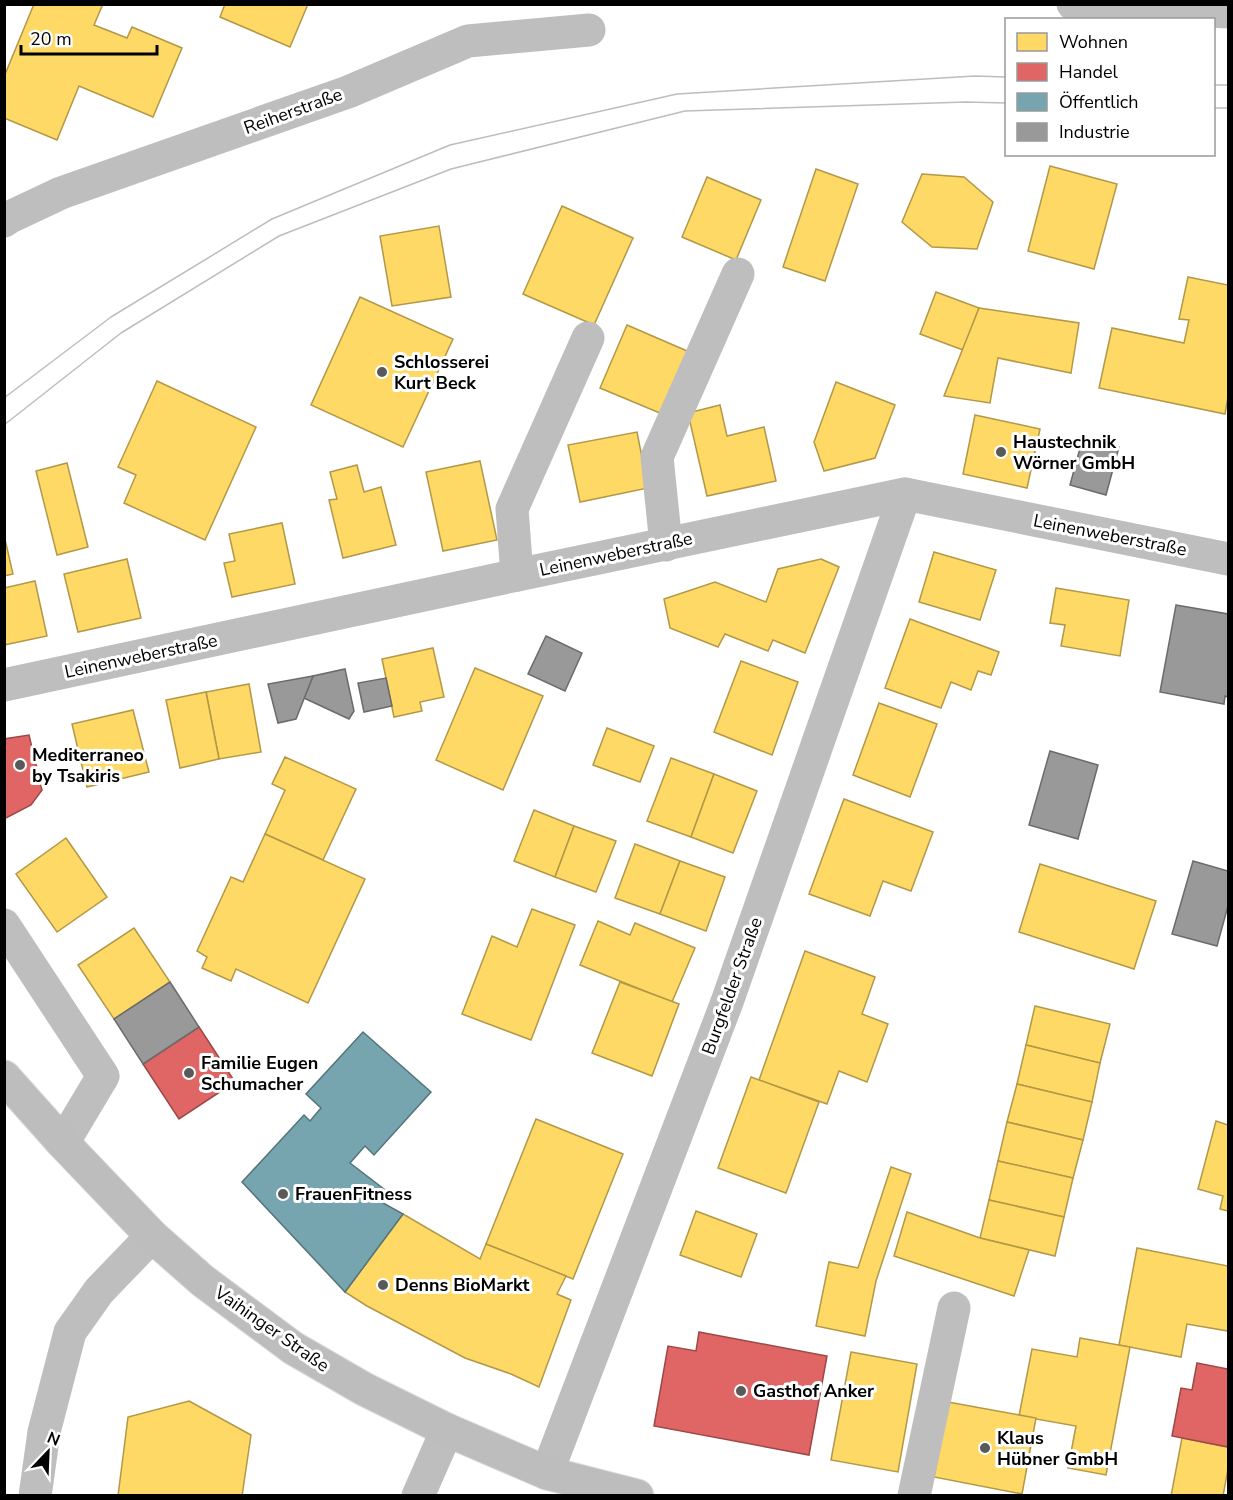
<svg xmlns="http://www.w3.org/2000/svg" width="1233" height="1500" font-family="'Nunito Sans',sans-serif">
<rect width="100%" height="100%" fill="#fff"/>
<!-- homes -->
<g fill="#ffd966" stroke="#b29847" stroke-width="1.5">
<polygon points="34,4 103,4 94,25 127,38 132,27 182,48 153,117 79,86 57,140 4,118 4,77"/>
<polygon points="225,4 308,4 290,47 220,17"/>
<polygon points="1050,166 1117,184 1094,269 1028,251"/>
<polygon points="816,169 858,184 825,281 783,267"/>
<polygon points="922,174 964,177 993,202 977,249 932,247 902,222"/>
<polygon points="707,177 761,200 736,260 682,237"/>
<polygon points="562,206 633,238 594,325 523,294"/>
<polygon points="439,226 451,297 392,306 380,236"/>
<polygon points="1188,277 1228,285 1228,397 1225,414 1099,388 1112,328 1184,343 1189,320 1179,319"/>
<polygon points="936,292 979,308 963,350 920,334"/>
<polygon points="360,297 453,339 403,447 311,405"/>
<polygon points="979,308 1079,323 1071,373 998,358 990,403 944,396"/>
<polygon points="627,325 694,354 667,416 600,388"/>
<polygon points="157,381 256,427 205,540 124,503 136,475 118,467"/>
<polygon points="836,382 895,405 875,458 824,471 814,442"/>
<polygon points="720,405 727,436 764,427 776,481 707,496 688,413"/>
<polygon points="975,415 1040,429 1027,488 963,474"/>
<polygon points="637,432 648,488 580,502 568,445"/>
<polygon points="480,461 497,540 443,551 426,472"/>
<polygon points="67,463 88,547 57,555 36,471"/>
<polygon points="357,465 364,492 381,487 396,545 343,558 329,500 337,499 330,472"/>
<polygon points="282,523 295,584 232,597 224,563 235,561 229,534"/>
<polygon points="4,535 13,574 4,576"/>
<polygon points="934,552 996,570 980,620 919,602"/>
<polygon points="127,559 141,618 78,632 64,574"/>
<polygon points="821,559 839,567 805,653 773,640 768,651 725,634 718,647 670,628 664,599 715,582 766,602 778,569"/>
<polygon points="35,581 47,636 4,645 4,588"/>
<polygon points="1056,588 1129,600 1120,656 1061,646 1065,625 1050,623"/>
<polygon points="910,619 999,652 991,675 978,671 971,690 951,682 941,708 885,688"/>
<polygon points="433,648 444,697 420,702 422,711 394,717 382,659"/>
<polygon points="741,661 798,682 772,755 714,732"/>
<polygon points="475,668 543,696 503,790 436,760"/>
<polygon points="249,684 261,752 219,759 206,692"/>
<polygon points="206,692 219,759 180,768 166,700"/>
<polygon points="879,703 937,724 910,797 853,775"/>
<polygon points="133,710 149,772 87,787 72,724"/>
<polygon points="607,728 654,746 640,782 593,765"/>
<polygon points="285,757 356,789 323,860 265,834 285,790 272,784"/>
<polygon points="671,758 714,774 691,837 647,821"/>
<polygon points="714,774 757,791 733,853 691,837"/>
<polygon points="844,799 933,832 911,891 883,881 870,916 809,894"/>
<polygon points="534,810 574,826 555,877 514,861"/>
<polygon points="574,826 616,841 596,892 555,877"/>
<polygon points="265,834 365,879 308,1003 236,969 231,981 202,968 207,957 197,951 231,877 243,882"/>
<polygon points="66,838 107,897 57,932 16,874"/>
<polygon points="635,844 680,861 660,914 615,898"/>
<polygon points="680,861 725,877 706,931 660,914"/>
<polygon points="1040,864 1156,901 1134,969 1019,932"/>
<polygon points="532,909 575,925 531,1040 462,1014 492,936 517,947"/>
<polygon points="598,921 630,935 635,923 695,948 672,1002 580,965"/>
<polygon points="134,928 170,982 114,1019 78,965"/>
<polygon points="805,951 875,977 862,1014 888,1024 867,1082 839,1071 827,1104 759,1080"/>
<polygon points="620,982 679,1004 652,1076 592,1053"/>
<polygon points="1035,1006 1110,1024 1100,1063 1026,1045"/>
<polygon points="1026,1045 1100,1063 1092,1102 1017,1084"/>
<polygon points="751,1077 819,1102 786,1193 718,1168"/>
<polygon points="1017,1084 1092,1102 1083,1140 1007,1122"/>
<polygon points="536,1119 623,1154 573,1279 486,1244"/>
<polygon points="1216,1121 1228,1125 1228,1211 1220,1209 1223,1196 1198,1189"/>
<polygon points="1007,1122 1083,1140 1073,1178 998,1161"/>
<polygon points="998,1161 1073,1178 1064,1217 989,1200"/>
<polygon points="891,1167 911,1174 876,1281 865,1336 816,1326 829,1262 858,1268"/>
<polygon points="989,1200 1064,1217 1055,1256 980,1238"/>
<polygon points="696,1211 757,1234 741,1277 680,1255"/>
<polygon points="907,1212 980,1238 1029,1250 1014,1296 894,1256"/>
<polygon points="403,1214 480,1259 486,1244 566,1276 557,1294 571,1300 539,1387 511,1374 465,1358 367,1306 345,1292"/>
<polygon points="1137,1248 1228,1266 1228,1331 1187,1324 1181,1357 1119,1345"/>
<polygon points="1080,1338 1130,1347 1106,1475 1068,1468 1076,1426 1019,1416 1032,1349 1077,1357"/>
<polygon points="851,1352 917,1364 898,1472 831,1460"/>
<polygon points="189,1401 251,1435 242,1496 118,1496 128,1417"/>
<polygon points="948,1402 1036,1418 1022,1494 934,1477"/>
<polygon points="1182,1438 1228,1447 1228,1469 1223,1496 1171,1496"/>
</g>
<!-- shops -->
<g fill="#e06666" stroke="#9d4747" stroke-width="1.5">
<polygon points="29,735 42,790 31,805 4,819 4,739"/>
<polygon points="199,1027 235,1082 179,1119 143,1064"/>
<polygon points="699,1332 827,1356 809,1455 654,1426 668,1346 696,1351"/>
<polygon points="1197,1363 1228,1369 1228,1447 1172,1436 1181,1388 1192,1390"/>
</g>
<!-- public -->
<polygon fill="#76a5af" stroke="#53747a" stroke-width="1.5" points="363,1032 431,1092 374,1155 365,1146 350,1163 389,1193 383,1203 403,1214 345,1292 242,1182 304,1115 310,1121 321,1108 306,1094"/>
<!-- industry -->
<g fill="#999" stroke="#6b6b6b" stroke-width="1.5">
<polygon points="1083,437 1119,447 1106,495 1070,485"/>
<polygon points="1176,605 1228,614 1228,697 1225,696 1224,704 1160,692"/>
<polygon points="546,636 582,653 565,691 528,674"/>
<polygon points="345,669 354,711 349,719 304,698 313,676"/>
<polygon points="313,676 296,719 278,723 268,684"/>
<polygon points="386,678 392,706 364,712 358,683"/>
<polygon points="1050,751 1098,765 1078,839 1029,825"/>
<polygon points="1193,861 1228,871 1228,906 1217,946 1172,934"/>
<polygon points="170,982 199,1027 143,1064 114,1019"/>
</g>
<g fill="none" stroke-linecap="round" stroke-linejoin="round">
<defs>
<polyline id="major" points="4,1077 63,1143 152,1236 203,1281 293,1348 364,1389 447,1430 547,1473 637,1496"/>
</defs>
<!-- major casing -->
<use href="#major" stroke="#dbdbdb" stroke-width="35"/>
<!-- minor -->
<g stroke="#bebebe" stroke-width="33">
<polyline points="1073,4 1228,12"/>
<polyline points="4,221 10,217 61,193 348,92 468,41 589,30"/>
<polyline points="666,545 657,457 738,274"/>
<polyline points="517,575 512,509 588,338"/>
<polyline points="4,685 517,575 905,494 1228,559"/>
<polyline points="4,925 103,1076 63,1143"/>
<polyline points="547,1473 727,1002 905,494"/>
<polyline points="35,1496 44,1432 70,1332 99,1291 152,1236"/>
<polyline points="418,1496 447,1430"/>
<polyline points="914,1496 954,1308"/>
</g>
<!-- major -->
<use href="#major" stroke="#bdbdbd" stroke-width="33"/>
<!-- tram -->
<g stroke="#bdbdbd" stroke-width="1.5">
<polyline points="1214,85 1228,85"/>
<polyline points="1214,108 1228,108"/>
<polyline points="4,398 111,317 272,219 450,145 677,94 975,76 1006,77"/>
<polyline points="4,425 121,333 279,236 451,169 685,111 966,102 1006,103"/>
</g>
</g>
<!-- markers -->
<g fill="#595959" stroke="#fff" stroke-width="2">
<circle cx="382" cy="372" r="6"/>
<circle cx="1001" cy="452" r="6"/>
<circle cx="20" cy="765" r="6"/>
<circle cx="189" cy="1073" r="6"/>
<circle cx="283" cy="1194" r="6"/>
<circle cx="383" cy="1285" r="6"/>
<circle cx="741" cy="1391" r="6"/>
<circle cx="985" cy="1448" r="6"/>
</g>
<g text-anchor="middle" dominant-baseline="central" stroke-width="6" stroke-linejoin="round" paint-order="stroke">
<!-- street labels -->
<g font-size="18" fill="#000" stroke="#fff">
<text transform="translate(293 111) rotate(-20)">Reiherstraße</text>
<text transform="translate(1110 535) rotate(11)">Leinenweberstraße</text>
<text transform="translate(616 554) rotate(-12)">Leinenweberstraße</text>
<text transform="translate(141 656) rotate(-12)">Leinenweberstraße</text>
<text transform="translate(732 986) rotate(-70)">Burgfelder Straße</text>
<text transform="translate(272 1329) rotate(35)">Vaihinger Straße</text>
</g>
<!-- poi labels -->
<g font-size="18" font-weight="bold" fill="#000" stroke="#fff" text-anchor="start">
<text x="394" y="362">Schlosserei<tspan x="394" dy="21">Kurt Beck</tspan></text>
<text x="1013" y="442">Haustechnik<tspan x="1013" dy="21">Wörner GmbH</tspan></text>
<text x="32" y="755">Mediterraneo<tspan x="32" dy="21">by Tsakiris</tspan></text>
<text x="201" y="1063">Familie Eugen<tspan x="201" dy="21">Schumacher</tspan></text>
<text x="295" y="1194">FrauenFitness</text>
<text x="395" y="1285">Denns BioMarkt</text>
<text x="753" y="1391">Gasthof Anker</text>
<text x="997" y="1438">Klaus<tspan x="997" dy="21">Hübner GmbH</tspan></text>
</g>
</g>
<!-- border -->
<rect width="1233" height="1500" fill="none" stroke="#000000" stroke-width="12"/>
<!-- legend -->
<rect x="1005" y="18" width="210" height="138" fill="#ffffff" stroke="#999999" stroke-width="1.5"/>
<rect x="1017" y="33" width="30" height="18" fill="#ffd966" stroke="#999999" stroke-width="1.5"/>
<text x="1059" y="48" font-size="18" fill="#000000">Wohnen</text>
<rect x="1017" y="63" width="30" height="18" fill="#e06666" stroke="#999999" stroke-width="1.5"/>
<text x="1059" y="78" font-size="18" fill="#000000">Handel</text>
<rect x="1017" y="93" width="30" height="18" fill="#76a5af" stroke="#999999" stroke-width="1.5"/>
<text x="1059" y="108" font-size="18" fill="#000000">Öffentlich</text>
<rect x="1017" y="123" width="30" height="18" fill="#999999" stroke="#999999" stroke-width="1.5"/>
<text x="1059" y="138" font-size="18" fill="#000000">Industrie</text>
<!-- north arrow -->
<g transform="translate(48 1452) rotate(23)" stroke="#ffffff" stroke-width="4.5" paint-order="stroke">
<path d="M0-4.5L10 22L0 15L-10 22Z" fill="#000000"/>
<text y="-9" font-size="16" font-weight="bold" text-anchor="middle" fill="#000000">N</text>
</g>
<!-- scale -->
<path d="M21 45v9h136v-9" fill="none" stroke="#000000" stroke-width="3"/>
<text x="30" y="45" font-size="18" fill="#000000" stroke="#ffffff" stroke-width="4.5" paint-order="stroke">20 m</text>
</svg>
